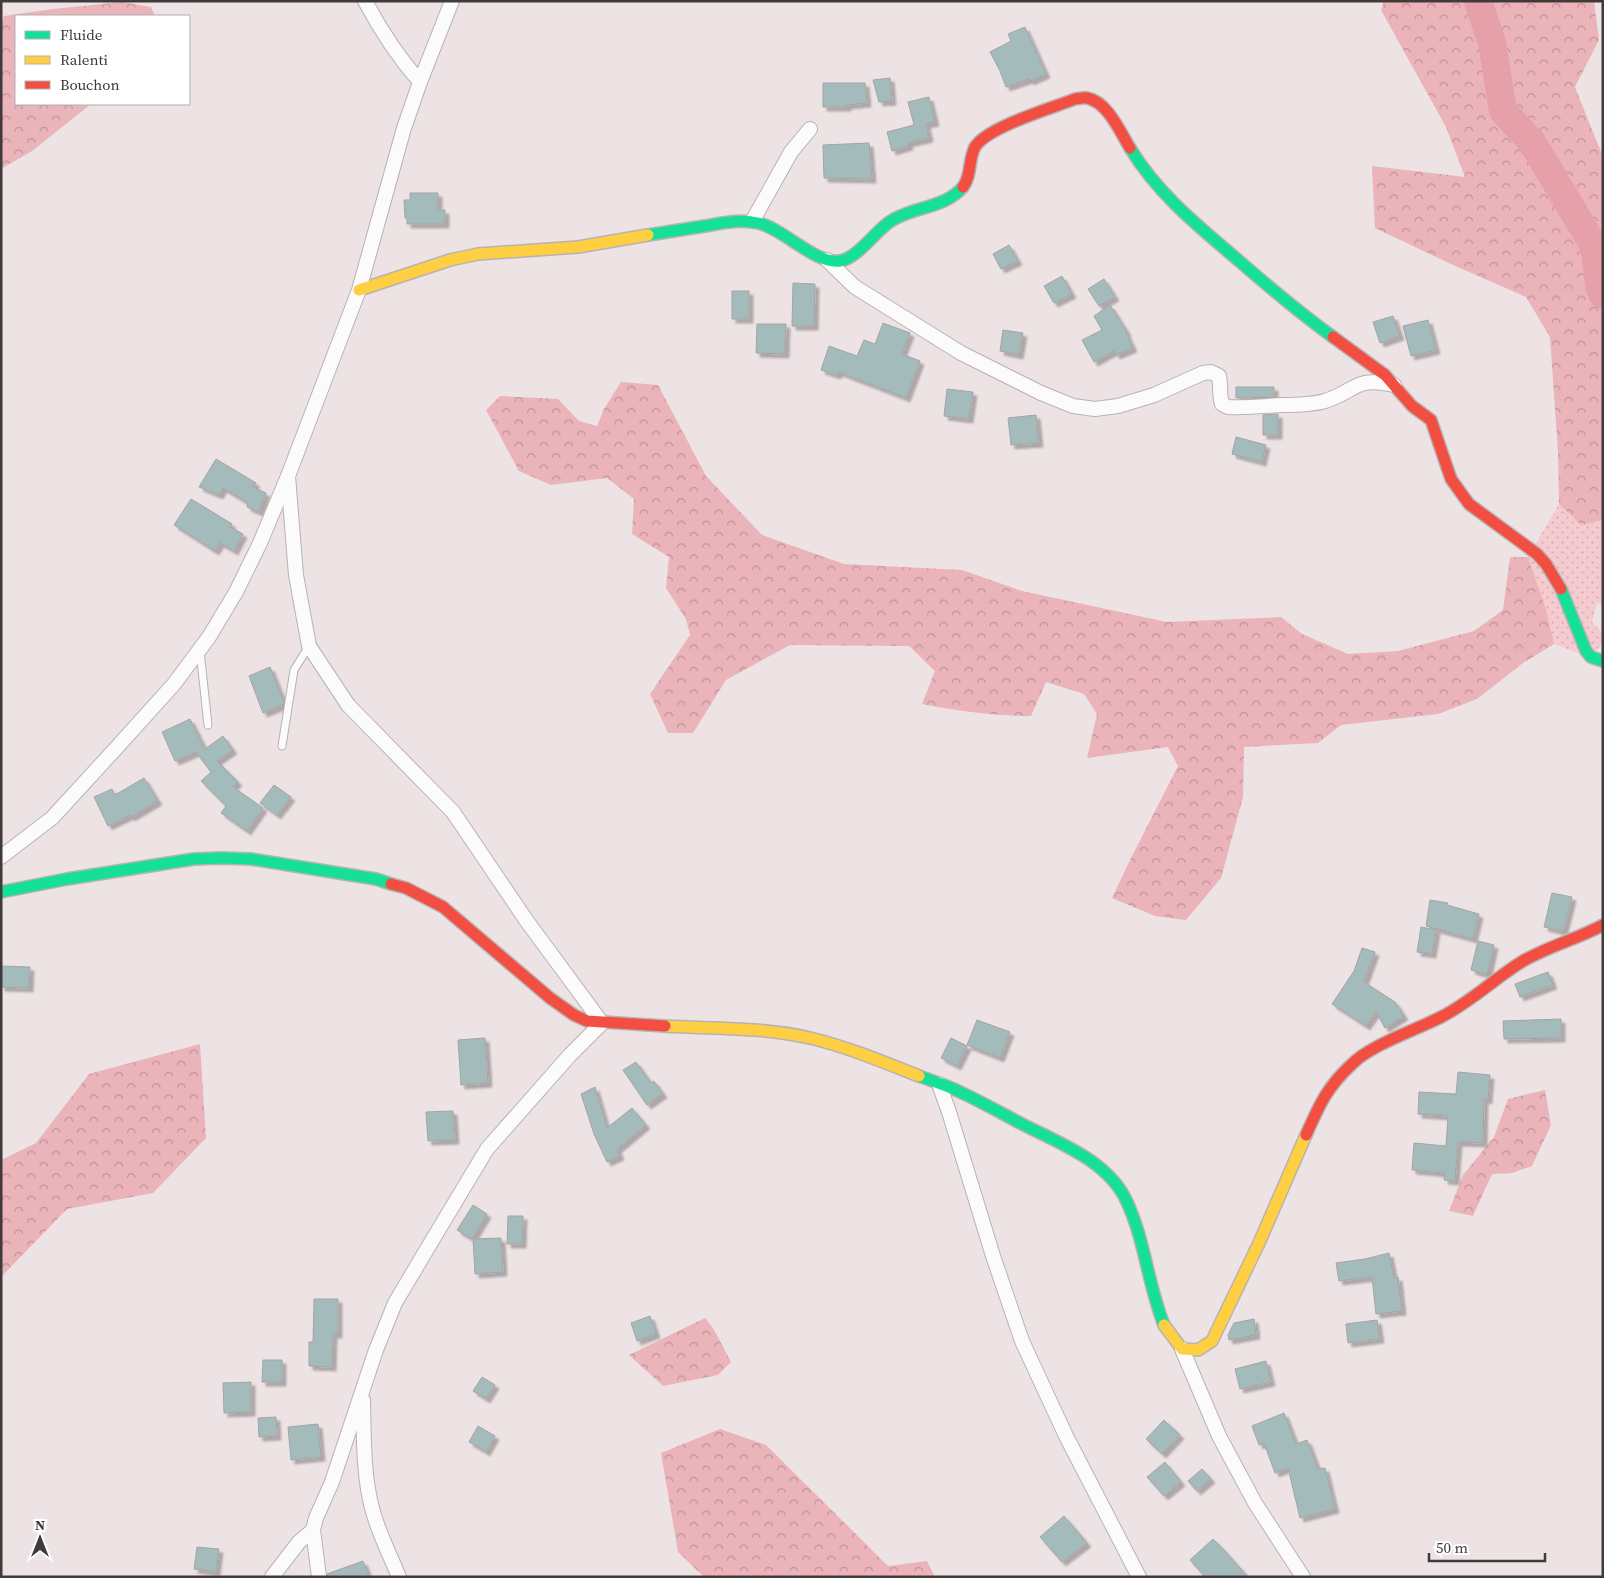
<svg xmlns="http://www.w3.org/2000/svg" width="1604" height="1578" font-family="'Source Serif 4',serif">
<defs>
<pattern id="grass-dots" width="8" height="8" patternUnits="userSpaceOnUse" patternTransform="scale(1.25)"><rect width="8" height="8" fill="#f6cbd0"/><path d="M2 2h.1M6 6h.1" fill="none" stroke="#d4afb4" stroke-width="1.8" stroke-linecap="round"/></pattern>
<pattern id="forest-crowns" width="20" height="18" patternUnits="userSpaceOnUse" patternTransform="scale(1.25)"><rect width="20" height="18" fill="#ebb3ba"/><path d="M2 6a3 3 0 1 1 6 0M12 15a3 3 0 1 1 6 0" fill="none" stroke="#c09398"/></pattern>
<filter id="shadow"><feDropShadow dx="4" dy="4" stdDeviation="1" flood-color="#0004"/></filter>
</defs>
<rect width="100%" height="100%" fill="#ede3e4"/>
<!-- grass -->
<path fill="url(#grass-dots)" d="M1559 504 1581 525 1603 520V605L1597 603 1592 622 1603 633C1603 647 1599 650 1586 656L1554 644 1546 609 1528 557Z"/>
<!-- forest -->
<g fill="url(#forest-crowns)">
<polygon points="1384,1 1594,1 1599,40 1575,87 1603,157 1603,520 1581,525 1559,504 1558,452 1550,337 1526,297 1453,265 1375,228 1372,166 1465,177 1446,127 1381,10"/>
<polygon points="122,2 151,7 155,16 16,16 16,104 91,104 32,151 1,169 1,24 4,16 53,9"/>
<path d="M621 382 658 385 706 476 762 535 844 564 962 570 1022 591 1167 622 1281 617 1302 634 1348 654 1398 651 1474 631 1503 610 1510 557H1528L1546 609 1554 644 1523 663 1477 699 1438 714 1341 725 1318 743 1244 747 1243 797 1221 878 1186 920 1155 916 1112 898 1130 860 1178 766 1168 747 1087 758 1097 714 1084 694 1046 682 1031 716C994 716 958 711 922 704L935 671 909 646 790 645 726 680 693 733H668L650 694 690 635 686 619 666 588 669 557 632 534 634 499 607 478 551 485 519 471 486 410 500 396 558 399 579 421 597 426 604 409Z"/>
<polygon points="200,1044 206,1138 153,1193 67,1209 1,1277 1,1160 36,1143 89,1074"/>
<polygon points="1545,1090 1551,1125 1532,1166 1512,1173 1492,1174 1473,1216 1449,1211 1463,1175 1494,1137 1508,1099"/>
<polygon points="705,1318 713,1328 731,1362 718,1375 663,1386 629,1355"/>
<polygon points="720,1429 766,1445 888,1566 927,1561 935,1577 704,1577 678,1552 661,1453"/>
</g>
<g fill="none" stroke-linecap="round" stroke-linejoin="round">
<!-- river -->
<polyline stroke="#e5a0a9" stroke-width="28" points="1478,1 1492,43 1503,111 1532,142 1594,246 1600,289 1603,295"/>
</g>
<!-- building -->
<g fill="#a4bbbb" stroke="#a5a3a4" filter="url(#shadow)">
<polygon points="1025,27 1046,74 1030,81 1029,79 1006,87 1000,71 990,52 1011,41 1008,34"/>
<polygon points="890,78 892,101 879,102 873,80"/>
<polygon points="823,83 865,83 867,103 847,105 847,107 823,107"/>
<polygon points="929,97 935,122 926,124 929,138 908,143 909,146 892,151 887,132 914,125 908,102"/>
<polygon points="869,143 872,179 824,178 823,145"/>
<polygon points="410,193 438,193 438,210 445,210 445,224 407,224 407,218 405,218 404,200 410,200"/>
<polygon points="1009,245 1018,261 1001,269 993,254"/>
<polygon points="1062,276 1072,294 1054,303 1044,286"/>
<polygon points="1104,279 1115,297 1099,306 1088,289"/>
<polygon points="793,283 815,284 814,326 792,326"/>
<rect x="732" y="291" width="17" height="28"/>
<polygon points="1110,305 1127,332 1126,333 1133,348 1116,355 1114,351 1094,362 1082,340 1102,330 1094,316"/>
<polygon points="1393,316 1400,336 1380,343 1373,322"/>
<polygon points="1428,320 1436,350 1411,356 1403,326"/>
<polygon points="883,323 910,333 902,354 920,361 906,398 839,372 837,375 821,370 829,346 857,356 864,340 875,344"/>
<polygon points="757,324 786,324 785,354 756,353"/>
<polygon points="1003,330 1023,333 1019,355 1000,351"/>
<polygon points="1236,387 1274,387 1274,397 1236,398"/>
<polygon points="947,389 973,392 969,419 944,416"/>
<polygon points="1278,414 1278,435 1263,435 1263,415"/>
<polygon points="1036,415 1039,443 1011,445 1008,418"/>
<polygon points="1236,437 1266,445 1262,462 1232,454"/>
<polygon points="216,459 256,483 253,487 266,493 259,512 247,507 248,503 223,488 219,495 199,487"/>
<polygon points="191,499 232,524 230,527 243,534 234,551 220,543 215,551 174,525"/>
<polygon points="270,667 284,702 283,705 263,713 249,676"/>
<polygon points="190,719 205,749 223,736 233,750 217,761 238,782 233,787 263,808 247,831 221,813 226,806 201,781 211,772 196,752 175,761 162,732"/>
<polygon points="144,778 158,801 131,817 130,815 108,826 94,797 112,789 115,795"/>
<polygon points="274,785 291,797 277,815 260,803"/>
<polygon points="1552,893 1572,897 1564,929 1561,931 1544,927"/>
<polygon points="1430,900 1448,903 1447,905 1479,914 1473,939 1426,926"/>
<polygon points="1421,927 1436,930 1432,954 1417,952"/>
<polygon points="1478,941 1494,945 1488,972 1485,974 1471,970"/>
<polygon points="1362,948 1375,952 1364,982 1395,1002 1404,1016 1385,1028 1376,1012 1366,1026 1332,1004 1354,971"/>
<polygon points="1,966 30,967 29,988 1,987"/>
<polygon points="1548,972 1553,985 1520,997 1515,984"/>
<polygon points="1561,1019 1561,1038 1504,1039 1503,1021"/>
<polygon points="977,1020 1010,1032 1000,1058 967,1045"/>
<polygon points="485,1038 488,1083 461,1085 458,1040"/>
<polygon points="951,1038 967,1046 957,1066 941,1058"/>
<polygon points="636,1062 651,1083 654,1081 663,1094 647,1105 623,1070"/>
<polygon points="1458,1072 1490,1075 1488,1100 1484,1099 1483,1143 1458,1142 1455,1181 1444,1180 1445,1173 1412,1170 1414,1143 1446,1146 1448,1116 1418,1114 1419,1092 1456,1094"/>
<polygon points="595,1087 607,1128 632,1108 646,1125 617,1149 620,1156 607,1162 594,1134 581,1094"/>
<polygon points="453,1111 455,1140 428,1141 426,1112"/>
<polygon points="473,1205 487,1214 472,1239 457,1230"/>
<polygon points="508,1216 523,1216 522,1244 507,1244"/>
<polygon points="501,1238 503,1272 475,1274 473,1239"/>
<polygon points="1389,1253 1394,1278 1398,1277 1402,1311 1376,1314 1372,1277 1339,1281 1336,1263 1365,1259"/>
<polygon points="314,1299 338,1299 338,1334 333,1334 332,1367 309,1366 309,1342 313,1342"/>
<polygon points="650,1316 656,1334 637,1341 631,1323"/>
<polygon points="1254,1319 1256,1335 1229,1340 1228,1335 1234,1323"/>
<polygon points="1377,1320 1380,1339 1348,1343 1346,1324"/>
<polygon points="263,1360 282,1360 282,1382 262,1382"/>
<polygon points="1266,1361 1271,1382 1240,1389 1235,1369"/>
<polygon points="482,1377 495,1385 486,1399 473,1391"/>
<polygon points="251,1382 251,1412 224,1413 223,1383"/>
<polygon points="1284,1413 1296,1444 1307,1440 1318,1469 1325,1468 1335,1509 1300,1518 1288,1468 1275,1473 1264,1443 1259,1445 1252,1426"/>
<polygon points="276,1417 277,1436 259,1437 258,1418"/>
<polygon points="1164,1420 1180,1435 1162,1454 1146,1439"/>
<polygon points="318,1424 321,1457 291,1460 288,1427"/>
<polygon points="478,1426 495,1436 486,1452 469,1442"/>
<polygon points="1165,1462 1181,1482 1164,1496 1147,1477"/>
<polygon points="1202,1469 1211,1479 1197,1491 1188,1481"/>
<polygon points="1064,1516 1087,1543 1062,1562 1040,1537"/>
<polygon points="1213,1539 1223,1549 1248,1577 1205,1577 1190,1560"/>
<polygon points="197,1547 219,1549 216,1572 194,1569"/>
<polygon points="363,1561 369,1577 328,1577 327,1574"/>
</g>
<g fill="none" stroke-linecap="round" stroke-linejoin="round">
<defs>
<g id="lane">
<polyline points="200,651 208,725"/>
<polyline points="282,746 294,670 309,646"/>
</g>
<g id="street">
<path d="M365 1C381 31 398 57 420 82"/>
<polyline points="753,220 791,152 810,129"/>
<path d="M827 260 855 287 961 353 1041 393 1073 406 1095 409 1118 406 1154 395 1203 373 1211 372 1219 376C1221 386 1219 395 1222 404L1228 407C1246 408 1264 406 1282 405 1296 405 1311 405 1325 401 1357 391 1354 376 1394 385"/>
<polyline points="1,857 52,818 119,745 174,684 209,637 236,592 260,543 288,476 359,290 404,128 420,82 452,1"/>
<polyline points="939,1084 949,1112 993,1256 1022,1341 1066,1436 1139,1577"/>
<polyline points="1182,1349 1219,1436 1255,1503 1303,1577"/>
<path d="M363 1400C364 1436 363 1474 372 1508 378 1532 390 1555 399 1577"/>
<polyline points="313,1530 319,1577"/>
<polyline points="272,1577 299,1542 313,1530 316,1518 332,1482 376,1350 395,1303 430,1244 487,1149 570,1055 602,1023 526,920 453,812 348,705 309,646 296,575 288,476"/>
</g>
<g id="fast">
<path d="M1130 148C1157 193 1198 226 1238 260 1269 287 1300 313 1333 337"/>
<path d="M648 235C667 232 686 229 705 226 723 223 740 219 758 223 783 228 816 265 840 261 858 258 876 230 891 221 914 206 944 209 963 187"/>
<polyline points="1561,589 1586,651 1591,657 1603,661"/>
<polyline points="1,892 67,879 194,859 222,858 251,859 376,879 391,884"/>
<path d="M919 1076C932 1081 946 1085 958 1091 980 1101 1001 1113 1022 1124 1059 1143 1109 1161 1127 1202 1145 1241 1148 1285 1164 1325"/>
</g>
<g id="slow">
<polyline points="359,290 450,260 478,254 578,247 648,235"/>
<path d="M665 1026C713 1029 763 1027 810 1038 848 1047 883 1062 919 1076"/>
<polyline points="1164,1325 1182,1349 1198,1350 1212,1341 1259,1243 1306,1135"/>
</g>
<g id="jam">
<path d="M963 187C972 175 968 160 975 147 987 127 1052 108 1075 99 1078 99 1084 97 1087 98 1108 102 1120 132 1130 148"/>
<polyline points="1333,337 1385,375 1412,406 1431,420 1451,479 1469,504 1537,554 1546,564 1561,589"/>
<polyline points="391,884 406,888 443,907 550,998 574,1015 587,1021 665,1026"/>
<path d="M1306 1135C1319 1106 1327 1087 1351 1065 1370 1045 1416 1030 1441 1017 1471 1002 1495 978 1523 961 1549 946 1577 939 1603 925"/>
</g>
</defs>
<!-- lane casing -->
<use href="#lane" stroke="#b9b2b2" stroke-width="9"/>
<!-- street casing -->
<use href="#street" stroke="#b9b2b2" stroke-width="16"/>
<!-- fast casing -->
<use href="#fast" stroke="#b9b2b2" stroke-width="14"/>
<!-- slow casing -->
<use href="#slow" stroke="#b9b2b2" stroke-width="14"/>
<!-- jam casing -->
<use href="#jam" stroke="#b9b2b2" stroke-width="14"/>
<!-- lane -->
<use href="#lane" stroke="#fcfbfb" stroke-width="7"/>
<!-- street -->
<use href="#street" stroke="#fcfbfb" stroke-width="14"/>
<!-- fast -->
<use href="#fast" stroke="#16e098" stroke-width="11"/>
<!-- slow -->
<use href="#slow" stroke="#ffcf43" stroke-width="11"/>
<!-- jam -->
<use href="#jam" stroke="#f24e42" stroke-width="11"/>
</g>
<!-- border -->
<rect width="1604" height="1578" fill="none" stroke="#413a3b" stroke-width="5"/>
<!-- legend -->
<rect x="15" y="15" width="175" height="90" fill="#ffffff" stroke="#b3b0b1"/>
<rect x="25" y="31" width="25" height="8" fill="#16e098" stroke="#b3b0b1"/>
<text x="60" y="40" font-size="15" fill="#413a3b">Fluide</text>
<rect x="25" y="56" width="25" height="8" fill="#ffcf43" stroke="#b3b0b1"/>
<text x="60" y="65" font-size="15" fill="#413a3b">Ralenti</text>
<rect x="25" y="81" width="25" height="8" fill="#f24e42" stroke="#b3b0b1"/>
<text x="60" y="90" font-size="15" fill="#413a3b">Bouchon</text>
<!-- north arrow -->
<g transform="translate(40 1538)" stroke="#ffffff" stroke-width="4" paint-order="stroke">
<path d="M0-4L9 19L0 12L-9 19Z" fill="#413a3b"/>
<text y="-8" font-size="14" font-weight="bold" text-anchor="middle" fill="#413a3b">N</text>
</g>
<!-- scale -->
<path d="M1429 1553v8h116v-8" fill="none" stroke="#413a3b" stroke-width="2.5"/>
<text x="1436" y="1553" font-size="15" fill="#413a3b" stroke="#ffffff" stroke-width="4" paint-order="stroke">50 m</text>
</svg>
